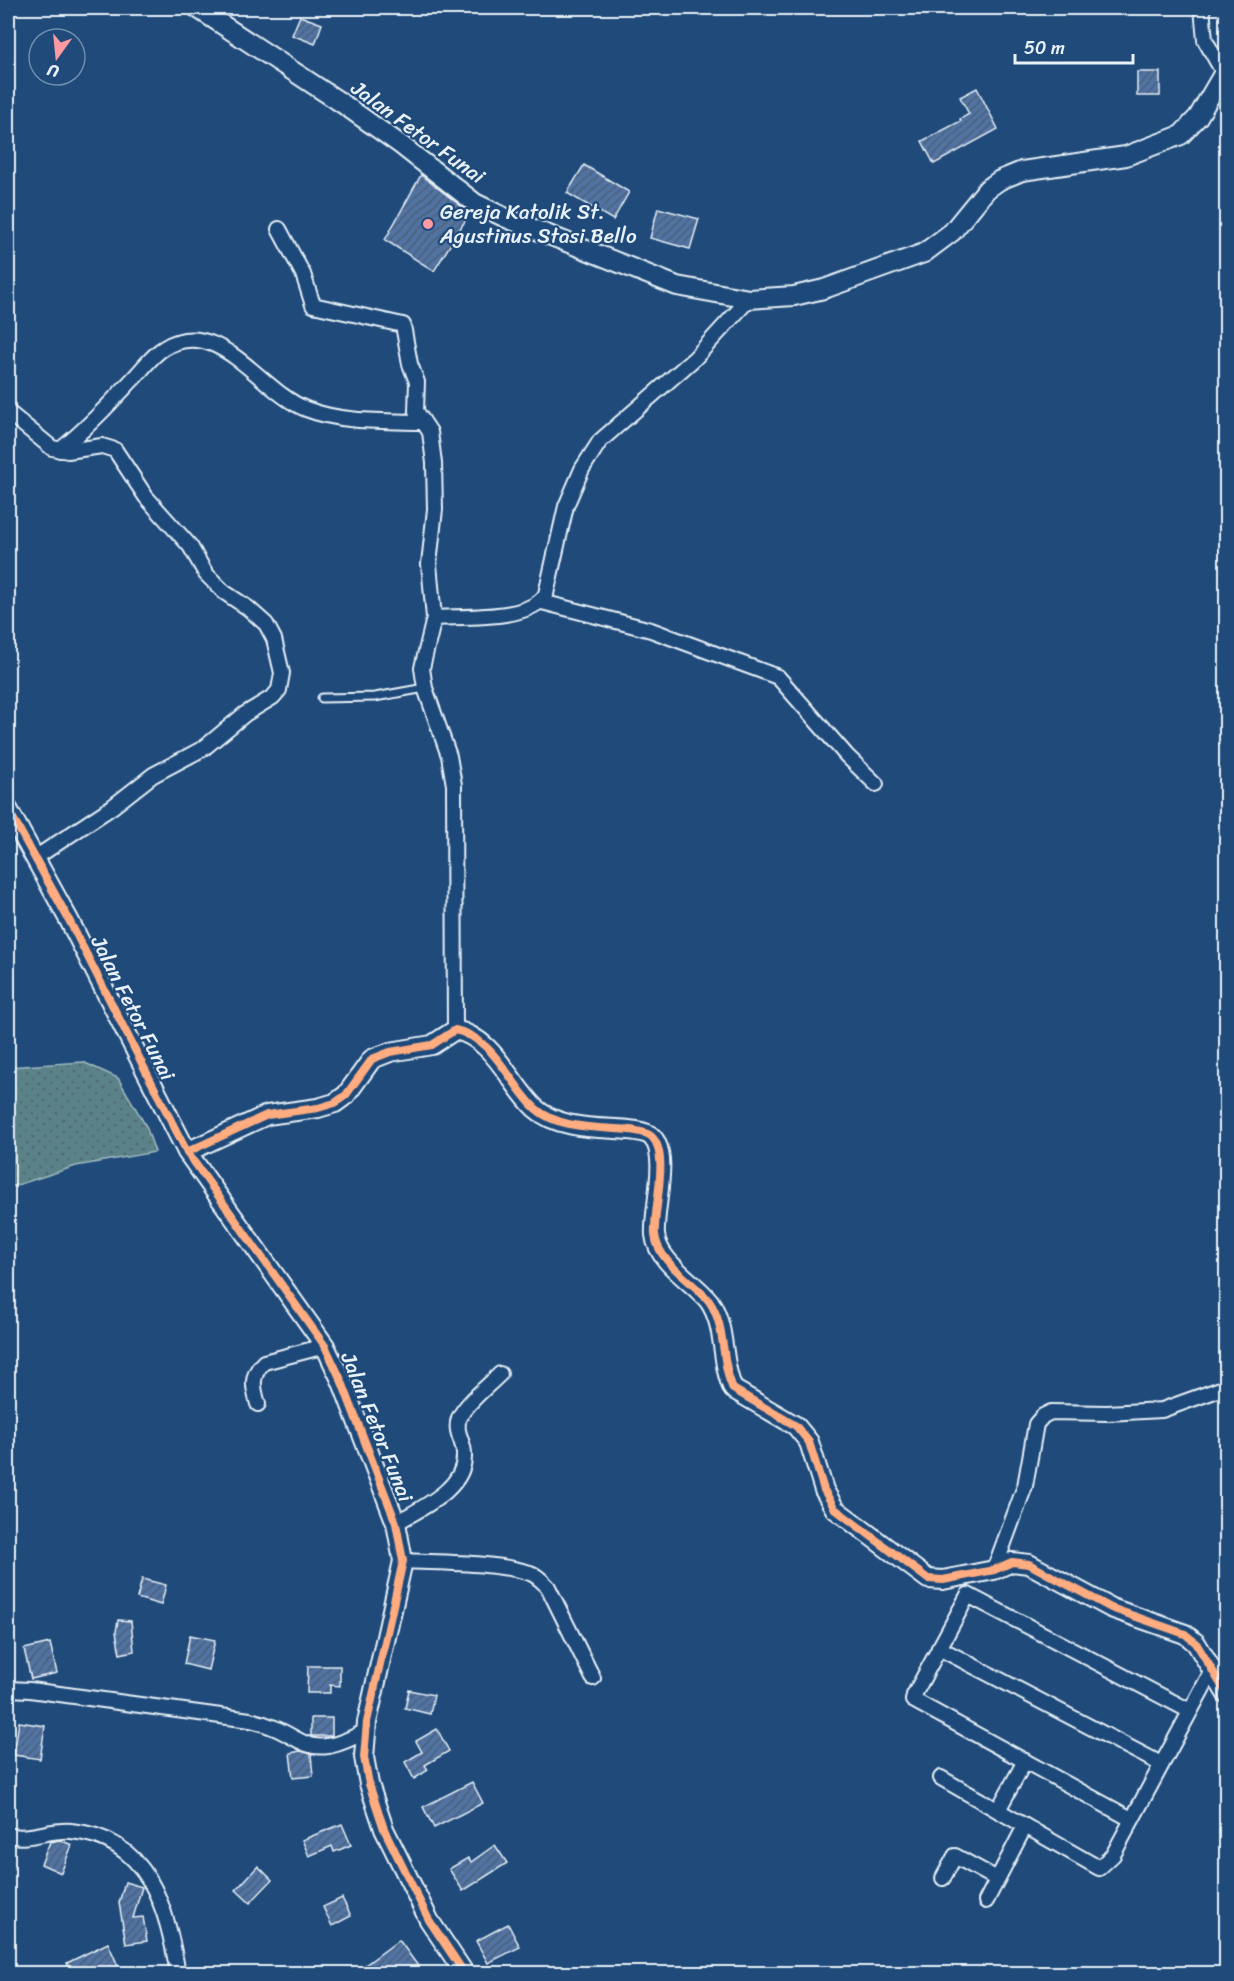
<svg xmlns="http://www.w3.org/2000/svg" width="1234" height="1981" font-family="Sriracha,sans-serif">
<defs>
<pattern id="green-dots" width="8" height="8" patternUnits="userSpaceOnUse" patternTransform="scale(1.5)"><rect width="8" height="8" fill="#5a8288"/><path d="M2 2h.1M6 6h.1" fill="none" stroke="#51686c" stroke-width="1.8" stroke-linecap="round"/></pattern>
<pattern id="building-hatch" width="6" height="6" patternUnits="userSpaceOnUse" patternTransform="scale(1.5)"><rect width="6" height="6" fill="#5173a3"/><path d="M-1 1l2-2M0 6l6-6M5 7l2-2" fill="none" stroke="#4c5e76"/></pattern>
</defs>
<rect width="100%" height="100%" fill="#1f4a7a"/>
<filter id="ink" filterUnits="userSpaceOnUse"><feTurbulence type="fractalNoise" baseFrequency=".0167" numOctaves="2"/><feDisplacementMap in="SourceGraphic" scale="12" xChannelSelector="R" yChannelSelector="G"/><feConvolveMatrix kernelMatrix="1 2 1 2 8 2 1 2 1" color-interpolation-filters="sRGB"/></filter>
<g filter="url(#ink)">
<!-- green -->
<polygon fill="url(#green-dots)" stroke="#a1bac0" stroke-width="1.5" points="83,1062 118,1078 146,1126 155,1152 76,1166 8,1188 8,1067"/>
<!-- building -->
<g fill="url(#building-hatch)" stroke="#e8f1f8" stroke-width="1.5">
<polygon points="300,16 322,24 315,44 292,35"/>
<rect x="1137" y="72" width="23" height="24"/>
<polygon points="977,88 998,129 934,164 922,141 961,121 960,119 969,114 960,97"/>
<polygon points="584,165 629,192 613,220 567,193"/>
<polygon points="421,175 470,213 434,271 385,240"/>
<polygon points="658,208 699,219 690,249 650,238"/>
<polygon points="142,1579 166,1585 161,1605 137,1598"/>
<polygon points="118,1620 131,1621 134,1651 120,1654 116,1632"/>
<polygon points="190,1635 215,1640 208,1670 184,1664"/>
<polygon points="50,1643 57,1673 31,1679 24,1649"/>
<polygon points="308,1666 340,1666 340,1686 330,1685 330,1693 307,1693"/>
<polygon points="409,1690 434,1695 430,1714 405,1708"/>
<rect x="311" y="1718" width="21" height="18"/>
<polygon points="19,1722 45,1726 40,1759 14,1755"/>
<polygon points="437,1729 449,1751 425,1765 428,1770 414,1779 405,1762 422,1752 416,1741"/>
<polygon points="301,1751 311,1754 313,1776 293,1778 290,1753"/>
<polygon points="472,1782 483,1803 434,1828 423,1807"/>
<polygon points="342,1824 351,1845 334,1852 332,1846 309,1856 302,1840"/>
<polygon points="60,1840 72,1845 61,1873 41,1864 50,1842"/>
<polygon points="495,1845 507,1863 463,1891 449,1869 468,1858 471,1862"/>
<polygon points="258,1866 272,1880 250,1903 236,1890"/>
<polygon points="125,1882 142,1887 133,1918 143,1917 147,1941 126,1944 119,1903"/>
<polygon points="342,1898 351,1916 332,1926 323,1907"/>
<polygon points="508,1924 520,1947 488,1963 476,1941"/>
<polygon points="399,1940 418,1966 408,1974 353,1974"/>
<polygon points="108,1943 118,1966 102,1974 71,1974 67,1963"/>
</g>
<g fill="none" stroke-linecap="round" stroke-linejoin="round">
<defs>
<polyline id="lane" points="322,698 375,697 425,688"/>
<g id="street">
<polyline points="1202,8 1205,40 1223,72"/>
<polyline points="279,229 303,274 313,305 403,325 410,364 417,382 416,411 430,432 434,463 435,509 429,564 434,618 422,668 425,688 449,756 454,785 455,1030"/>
<polyline points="8,412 52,448 68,451 102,446 115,450 146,497 190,546 206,574 224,592 248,608 266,624 274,639 282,673 279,690 273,697 245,714 204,748 153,775 112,807 35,858"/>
<path d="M60 450C86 429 109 405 132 380 142 370 152 355 164 348 218 314 261 392 306 409 342 423 385 421 423 422"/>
<polyline points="542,602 651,630 778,677 847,756 876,784"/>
<path d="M434 618C463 616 531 621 546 594L566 506 582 469 600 441 695 358 749 299"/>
<path d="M258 1404C253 1387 250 1376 264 1362L325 1346"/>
<path d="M396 1523C421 1508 466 1489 464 1454 464 1441 454 1432 459 1418 467 1402 487 1387 500 1374"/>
<path d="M403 1561C440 1563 496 1562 530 1573 537 1575 543 1582 548 1587L593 1678"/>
<polyline points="994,1570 1025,1486 1036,1424 1043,1416 1051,1412 1107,1413 1162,1410 1226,1387"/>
<polyline points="939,1648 1161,1764"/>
<path d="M8 1689 30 1690 250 1720C308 1733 301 1766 366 1731"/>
<polyline points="941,1778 1099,1868 1113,1855 1213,1669"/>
<polyline points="998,1810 1025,1761"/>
<polyline points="1131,1819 913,1700 914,1695 968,1595 1190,1711"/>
<path d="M8 1835C29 1841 49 1829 71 1831 149 1838 167 1908 178 1974"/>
<polyline points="943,1878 955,1856 997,1879"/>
<polyline points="986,1901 1025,1826"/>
</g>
<g id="secondary">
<polyline points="197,8 343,104 401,145 475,203 506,218 677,286 749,299 794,296 824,289 924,253 952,232 987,189 1000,180 1022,171 1126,156 1181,135 1198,117 1226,69"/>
<polyline points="8,809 69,920 187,1152 325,1346 342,1382 396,1523 403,1561 367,1722 364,1757 369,1784 384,1829 429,1920 465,1974"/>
<path d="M187 1152 267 1115 318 1108 335 1103 346 1095 372 1059 390 1052 432 1045 455 1030C494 1038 509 1083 535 1108 567 1138 637 1122 652 1137 670 1155 653 1210 655 1235 658 1263 693 1281 709 1301 727 1327 720 1361 733 1389L796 1426 809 1442 824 1490 835 1509 928 1579 943 1580 994 1570 1012 1562 1029 1564 1111 1608 1185 1634 1196 1643 1226 1693"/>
</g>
</defs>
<!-- lane casing -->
<use href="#lane" stroke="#e8f1f8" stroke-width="11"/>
<!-- street casing -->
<use href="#street" stroke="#e8f1f8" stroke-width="18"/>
<!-- secondary casing -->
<use href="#secondary" stroke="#e8f1f8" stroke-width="22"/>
<!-- lane -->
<use href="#lane" stroke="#1f4a7a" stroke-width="7"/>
<!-- street -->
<use href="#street" stroke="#1f4a7a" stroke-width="14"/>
<!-- secondary -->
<use href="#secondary" stroke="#1f4a7a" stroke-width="18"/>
<defs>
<g id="cycleway">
<polyline points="8,809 69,920 187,1152 325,1346 342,1382 396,1523 403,1561 367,1722 364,1757 369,1784 384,1829 429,1920 465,1974"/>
<path d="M187 1152 267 1115 318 1108 335 1103 346 1095 372 1059 390 1052 432 1045 455 1030C494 1038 509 1083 535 1108 567 1138 637 1122 652 1137 670 1155 653 1210 655 1235 658 1263 693 1281 709 1301 727 1327 720 1361 733 1389L796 1426 809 1442 824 1490 835 1509 928 1579 943 1580 994 1570 1012 1562 1029 1564 1111 1608 1185 1634 1196 1643 1226 1693"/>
</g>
</defs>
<!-- cycleway casing -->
<use href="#cycleway" stroke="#1f4a7a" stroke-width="11"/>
<!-- cycleway -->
<use href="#cycleway" stroke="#ffac80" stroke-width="8"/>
</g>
</g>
<!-- markers -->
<circle fill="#ff9aa2" stroke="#1f4a7a" stroke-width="2" cx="428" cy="224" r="6"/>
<g text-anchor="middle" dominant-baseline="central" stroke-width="4.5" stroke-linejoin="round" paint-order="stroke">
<!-- street labels -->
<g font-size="21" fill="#e8f1f8" stroke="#1f4a7a">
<text transform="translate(418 132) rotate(36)">Jalan Fetor Funai</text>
<text transform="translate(133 1008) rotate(63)">Jalan Fetor Funai</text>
<text transform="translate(377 1427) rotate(68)">Jalan Fetor Funai</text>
</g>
<!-- poi labels -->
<g font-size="21" fill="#e8f1f8" stroke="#1f4a7a" text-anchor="start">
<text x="440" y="212">Gereja Katolik St.<tspan x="440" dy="24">Agustinus Stasi Bello</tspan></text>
</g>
</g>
<!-- margin -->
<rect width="1234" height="1981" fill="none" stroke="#1f4a7a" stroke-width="30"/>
<rect x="15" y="15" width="1204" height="1951" fill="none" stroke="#e8f1f8" stroke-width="2" filter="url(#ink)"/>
<!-- north arrow -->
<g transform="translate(57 57) rotate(195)"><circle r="28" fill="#1f4a7a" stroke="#6f8dac" stroke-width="1.5"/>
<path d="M0-4.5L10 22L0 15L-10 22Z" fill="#ff9aa2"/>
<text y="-9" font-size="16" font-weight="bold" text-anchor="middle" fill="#e8f1f8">U</text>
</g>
<!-- scale -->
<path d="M1015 54v9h118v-9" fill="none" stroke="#e8f1f8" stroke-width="3"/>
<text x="1024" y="54" font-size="18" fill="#e8f1f8" stroke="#1f4a7a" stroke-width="4.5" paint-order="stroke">50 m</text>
</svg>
